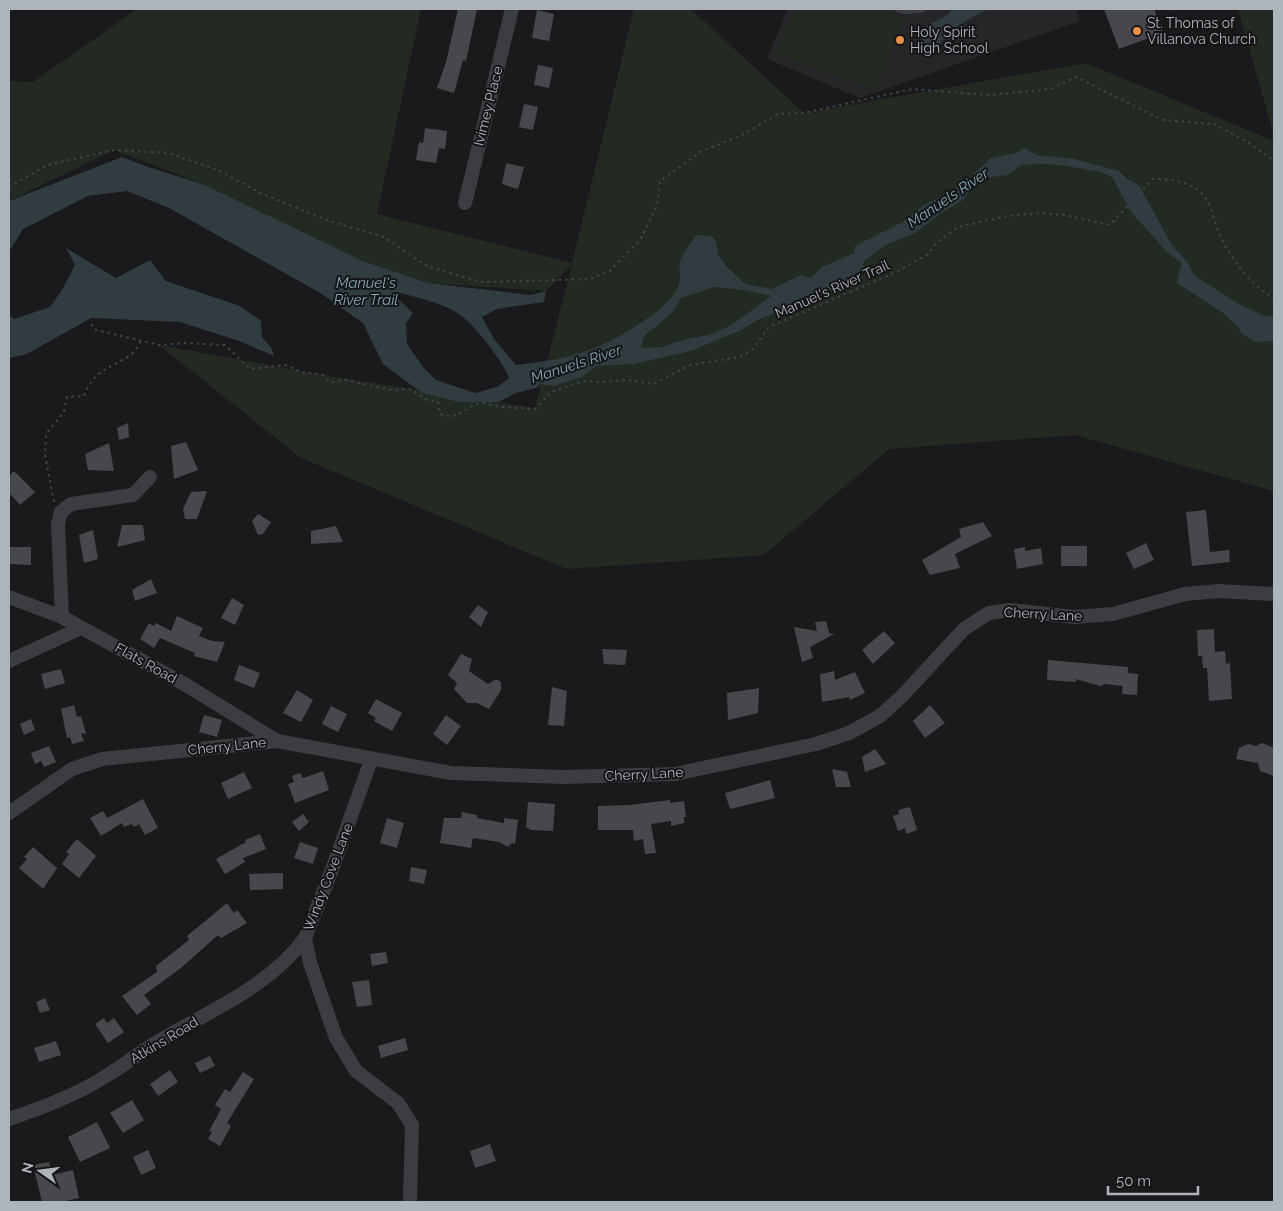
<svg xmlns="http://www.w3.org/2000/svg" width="1283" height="1211" font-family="Raleway,sans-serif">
<rect width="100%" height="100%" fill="#1a1a1c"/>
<!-- built -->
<polygon fill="#262629" points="788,9 1076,9 1080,21 860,98 767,59"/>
<!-- green -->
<g fill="#222a22">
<polygon points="137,9 421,9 377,214 572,263 634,9 691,9 804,113 1086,63 1274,141 1274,491 1075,435 889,449 764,555 567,569 301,458 159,345 323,375 535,408 572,265 546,291 428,283 363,261 205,185 114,150 9,201 9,81 33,82"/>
<polygon points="793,9 877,9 904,19 877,91 776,54"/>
<polygon points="1238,9 1274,9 1274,136"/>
</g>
<!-- water -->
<g fill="#303c3f" fill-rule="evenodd">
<path d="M952 9H989C969 18 947 31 935 50L928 51C909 19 942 27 952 9Z"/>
<path d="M1024 148 1037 155 1075 159 1119 171 1127 179 1139 185 1171 244 1188 263 1194 275 1240 305 1265 316 1274 317V341L1255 342 1242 334 1238 327 1223 313 1177 283 1182 263 1167 252 1131 212 1112 177 1100 172 1061 165 1043 164 1021 165 1007 175 992 177 973 186 963 200 941 213 915 233 886 245 863 262 864 269 816 299 759 319 741 330 691 351 633 364 597 366 582 377 554 386 541 384 536 388 516 393 498 402H459L422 393 383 364 363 323 322 294 169 208 127 191 88 196 23 229 9 252V201L122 157 148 167 205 185 363 261 428 283 531 295 546 291 544 302 497 309 482 317 494 339 516 365C569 359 598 352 642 322 656 313 673 301 679 284 682 278 678 269 680 262 683 252 691 243 696 235L711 236 716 241 718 255 726 266 745 284 772 289 801 275 811 278 822 267 854 253 855 246 901 223 924 205 948 194 967 180 991 158 1017 153ZM714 287 745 290 771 296 733 324 713 334 682 340 663 347 641 348 644 336 672 313 681 298ZM401 293C419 298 440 303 456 312 472 321 503 361 509 378L497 387 475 393 436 380 423 367 407 344 406 323 413 313 396 297Z"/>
<polygon points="66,248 116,278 150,260 166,281 240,306 261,321 262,337 272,349 274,356 239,341 180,322 91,318 27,354 9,358 9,315 14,319 50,307 62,290 75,265"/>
</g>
<!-- building -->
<g fill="#47484c">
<polygon points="458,9 477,9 466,61 463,60 454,93 437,88 446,62"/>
<polygon points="1104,9 1154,9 1163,33 1119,49"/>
<polygon points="537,10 554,14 549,41 532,38"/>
<polygon points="538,65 553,68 549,88 534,85"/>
<polygon points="524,104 538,107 533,130 519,127"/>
<polygon points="425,128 447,131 445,149 439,148 436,163 416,160 419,142 423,143"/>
<polygon points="506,163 524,167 518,189 502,184"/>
<polygon points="128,423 129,437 119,440 117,428"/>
<polygon points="186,442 198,470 174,479 171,446"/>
<polygon points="109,443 114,471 88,470 85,454"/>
<polygon points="14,471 35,492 20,505 9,493 9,476"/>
<polygon points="207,491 197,519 185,519 183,509 191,492"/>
<polygon points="1206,510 1210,552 1229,550 1230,562 1192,566 1186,512"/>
<polygon points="258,514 271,522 263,534 258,535 252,521"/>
<polygon points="983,522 992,536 955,554 960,568 930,575 922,560 961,537 959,529"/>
<polygon points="122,525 143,525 145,540 117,547"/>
<polygon points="336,526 343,542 311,544 311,531"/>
<polygon points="93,530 98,559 84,563 79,535"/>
<polygon points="1146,543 1154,560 1134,569 1126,553"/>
<rect x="1061" y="546" width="26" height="20"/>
<polygon points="9,547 31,547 31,565 9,564"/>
<polygon points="1025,547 1025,551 1041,548 1043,564 1017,569 1014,549"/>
<polygon points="151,579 157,593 135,601 132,590"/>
<polygon points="232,598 244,605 235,625 221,618"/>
<polygon points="478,605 488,612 481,627 469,617"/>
<polygon points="177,616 203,628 199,636 212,641 225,642 217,662 194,656 195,653 160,638 154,648 140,639 149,623 154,626 156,623 171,631"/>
<polygon points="826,621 829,633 834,634 810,647 813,658 802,662 794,627 817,631 815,622"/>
<polygon points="1214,629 1215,652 1225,651 1226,664 1230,663 1232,699 1209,701 1207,668 1203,668 1202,656 1198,656 1197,630"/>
<polygon points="884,631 895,643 873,664 862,650"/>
<polygon points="602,649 627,650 625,665 604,664"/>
<polygon points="461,654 472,659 469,671 488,684 496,679 501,682 501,690 489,709 477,703 467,703 454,689 457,683 448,675"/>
<polygon points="1048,660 1128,667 1128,673 1138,674 1137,695 1122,694 1123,686 1105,684 1100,686 1076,679 1076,682 1047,680"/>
<polygon points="239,665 260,673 254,688 234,680"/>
<polygon points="61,669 65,683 45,689 41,674"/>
<polygon points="834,671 835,680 855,672 865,693 850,700 849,697 822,702 820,674"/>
<polygon points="552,687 567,691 564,726 548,725"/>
<polygon points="759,688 758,713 728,720 727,693"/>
<polygon points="297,690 313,700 301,722 283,713"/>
<polygon points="376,699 402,713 392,731 374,721 376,718 368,713"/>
<polygon points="74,705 77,717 81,716 86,734 81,733 84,741 72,744 70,737 67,738 61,709"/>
<polygon points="930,705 945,723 925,738 913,721"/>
<polygon points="331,706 347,714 338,732 322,724"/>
<polygon points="204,715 222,720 217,737 199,732"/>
<polygon points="446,715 461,726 447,745 433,734"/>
<polygon points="31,719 35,730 24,735 20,724"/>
<polygon points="1262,743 1274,748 1274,776 1260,771 1258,763 1236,759 1239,748 1248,744 1256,746"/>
<polygon points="49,746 56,762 44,767 41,761 35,764 31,753"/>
<polygon points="875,749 886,764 865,772 862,757"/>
<polygon points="832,769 847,772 851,787 836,787"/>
<polygon points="323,771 329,790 295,803 288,784 294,782 292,776 300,773 303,778"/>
<polygon points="244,772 252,788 228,799 221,783"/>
<polygon points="770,780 775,798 730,809 725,793"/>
<polygon points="143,799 158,828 145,835 139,824 134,827 132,824 124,827 122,823 101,836 90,818 103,811 107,818"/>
<polygon points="670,800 670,803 684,801 686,817 684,817 684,823 671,826 671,821 651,824 656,853 645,854 643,839 634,841 633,830 598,830 598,806 630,805"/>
<polygon points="528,802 555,804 553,831 531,830 526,827"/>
<polygon points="910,807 917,830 906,834 905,828 898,831 893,816 899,814 898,810"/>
<polygon points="462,812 477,815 477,818 504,823 504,818 518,820 515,844 512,843 508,847 499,842 473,838 471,848 440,843 444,818 461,818"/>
<polygon points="303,814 309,822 299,831 292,822"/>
<polygon points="387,818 404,823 397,848 380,843"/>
<polygon points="260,834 266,849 243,858 245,862 225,874 216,859 246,842 245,840"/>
<polygon points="77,839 96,856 79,878 62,864 69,854 66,852"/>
<polygon points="300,842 318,848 313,864 294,858"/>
<polygon points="33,847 57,868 43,889 19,868 27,859 24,857"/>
<polygon points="411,867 427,870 424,884 409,881"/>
<polygon points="283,873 283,889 250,890 249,874"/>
<polygon points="227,903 234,913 237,910 247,923 221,938 218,935 181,968 144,995 151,1004 137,1015 122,996 157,972 156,966 189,940 187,936"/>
<polygon points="386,952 388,963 372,966 370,954"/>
<polygon points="369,980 372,1005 357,1007 352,982"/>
<polygon points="45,998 50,1010 40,1013 36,1002"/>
<polygon points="104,1018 107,1023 114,1018 124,1032 108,1043 95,1024"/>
<polygon points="405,1038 408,1050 381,1058 378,1046"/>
<polygon points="56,1041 61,1055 39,1062 34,1048"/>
<polygon points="210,1056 215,1066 200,1073 195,1063"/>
<polygon points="170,1070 178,1082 158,1096 150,1084"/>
<polygon points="243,1072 254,1079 227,1123 231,1126 220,1146 208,1139 212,1132 209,1131 221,1109 215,1105 225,1089 230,1092"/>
<polygon points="132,1100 144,1120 123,1133 110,1113"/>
<polygon points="97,1122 110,1148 80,1162 68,1137"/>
<polygon points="490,1144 496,1161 475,1168 470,1151"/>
<polygon points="148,1150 156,1168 141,1175 133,1157"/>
<polygon points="49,1162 52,1175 73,1170 79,1198 60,1202 42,1202 33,1165"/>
</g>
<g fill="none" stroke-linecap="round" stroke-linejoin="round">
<!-- path -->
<g stroke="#414447" stroke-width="2" stroke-dasharray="2.5 4" stroke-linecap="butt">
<polyline points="9,187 47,165 114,150 169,153 220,171 258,192 329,221 384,237 427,266 481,282 590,279 610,271 641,239 657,205 660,181 702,151 742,135 778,114 804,113 912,89 990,95 1051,89 1076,77 1163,120 1214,124 1249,143 1274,161"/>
<path d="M91 324 96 330 159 345 186 343 225 345 250 369 286 365 301 372 323 375 330 382 345 380 392 390 411 389 425 399 438 402 440 414C461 422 464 404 484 403 488 403 491 406 495 406 508 408 523 408 535 409L551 392 583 381 602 382 627 380 654 384 690 365 739 357 752 350 769 327 896 272 928 254 937 242 958 227 1007 216 1041 213 1065 215 1110 225 1153 179C1175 179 1199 182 1209 205 1214 214 1215 225 1219 234 1232 260 1249 284 1274 298"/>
<path d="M54 502 45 455 46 434 64 412 67 397 84 396C93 370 109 369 129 356 134 353 138 346 141 341"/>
</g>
<!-- service -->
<polyline stroke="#3b3d40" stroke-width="7" points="898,9 905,11 922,9"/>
<!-- minor -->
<g stroke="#3b3d40" stroke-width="14">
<polyline points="465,203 512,9"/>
<polyline points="9,597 62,617 186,685 277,741"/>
<polyline points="62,617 58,524 61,512 71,504 133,495 150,477"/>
<polyline points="9,661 81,628"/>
<polyline points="371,760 333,867 305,938 310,963 336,1038 356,1071 398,1103 412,1125 410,1202"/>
<polyline points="9,813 72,769 102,759 277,741 451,773 563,777 675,774 816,744 849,733 880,716 902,696 964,629 989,613 1010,610 1074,617 1113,614 1185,594 1219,591 1274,594"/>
<path d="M9 1119C42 1108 77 1095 106 1076 124 1066 139 1052 157 1042 209 1011 268 988 305 938"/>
</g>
</g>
<!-- markers -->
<g fill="#e89045" stroke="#151517" stroke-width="2">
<circle cx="1137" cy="31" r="5"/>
<circle cx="900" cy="40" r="5"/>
</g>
<g text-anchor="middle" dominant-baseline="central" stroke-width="4" stroke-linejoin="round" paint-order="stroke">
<!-- poi labels -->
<g font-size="14" fill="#adb4ba" stroke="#151517" text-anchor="start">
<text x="1147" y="23">St. Thomas of<tspan x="1147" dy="16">Villanova Church</tspan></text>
<text x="910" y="32">Holy Spirit<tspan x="910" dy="16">High School</tspan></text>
</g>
<!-- street labels -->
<g font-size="14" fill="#adb4ba" stroke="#151517">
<text transform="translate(488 106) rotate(-76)">Ivimey Place</text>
<text transform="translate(832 289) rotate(-24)">Manuel's River Trail</text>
<text transform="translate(1043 614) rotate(3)">Cherry Lane</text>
<text transform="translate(146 663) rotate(29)">Flats Road</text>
<text transform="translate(227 746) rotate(-6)">Cherry Lane</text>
<text transform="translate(644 774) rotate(-3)">Cherry Lane</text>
<text transform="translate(328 877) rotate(-69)">Windy Cove Lane</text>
<text transform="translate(164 1040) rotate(-31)">Atkins Road</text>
</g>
<!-- water labels -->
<g font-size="15" font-style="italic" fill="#86a7b3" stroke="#151517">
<text transform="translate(948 198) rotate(-34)">Manuels River</text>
<text x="366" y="283">Manuel's<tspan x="366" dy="17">River Trail</tspan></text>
<text transform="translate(576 364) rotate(-18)">Manuels River</text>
</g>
</g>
<!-- border -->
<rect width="1283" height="1211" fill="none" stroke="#adb4ba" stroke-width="20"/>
<!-- north arrow -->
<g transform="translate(40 1171) rotate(284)" stroke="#151517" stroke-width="4" paint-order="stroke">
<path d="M0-4L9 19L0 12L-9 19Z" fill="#adb4ba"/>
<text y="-8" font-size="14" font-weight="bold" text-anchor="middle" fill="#adb4ba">N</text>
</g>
<!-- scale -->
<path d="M1108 1186v8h90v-8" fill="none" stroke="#adb4ba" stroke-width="2.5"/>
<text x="1116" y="1186" font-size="15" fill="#adb4ba" stroke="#151517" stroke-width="4" paint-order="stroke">50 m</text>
</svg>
